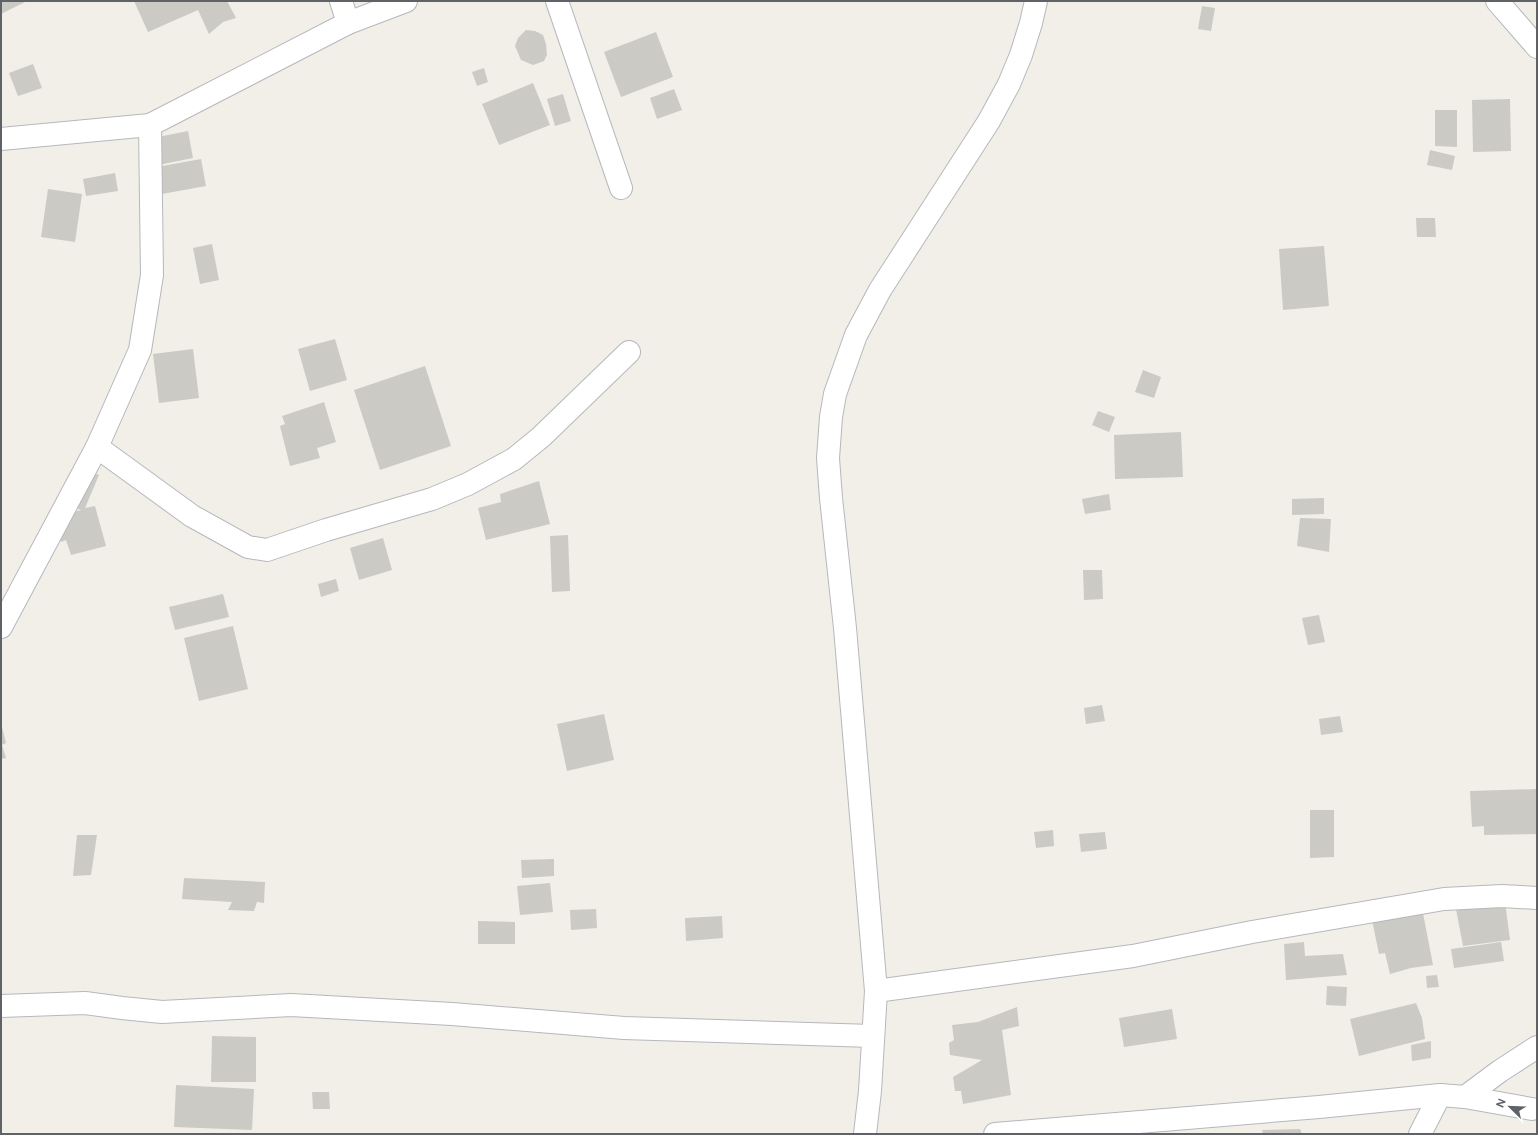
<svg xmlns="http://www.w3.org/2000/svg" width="1538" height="1135" font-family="Figtree,sans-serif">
<rect width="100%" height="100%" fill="#f1efe8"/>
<!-- building -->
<g fill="#cccac5">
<polygon points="1,1 27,1 1,14"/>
<polygon points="134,1 227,1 236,18 223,22 209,34 198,10 148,32"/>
<polygon points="1202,6 1215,8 1211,31 1198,29"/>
<polygon points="526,30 535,31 543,35 546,44 547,55 544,61 533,65 521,60 515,46 518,38"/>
<polygon points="656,32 673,77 621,97 604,52"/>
<polygon points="33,64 42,88 18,96 9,73"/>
<polygon points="484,68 488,82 477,86 472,72"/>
<polygon points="533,83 550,125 499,145 482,104"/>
<polygon points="674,89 682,110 657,119 650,98"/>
<polygon points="563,94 571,121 555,126 547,99"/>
<polygon points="1510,99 1511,151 1473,152 1472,100"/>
<polygon points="1435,110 1457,110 1457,147 1435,146"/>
<polygon points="188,131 193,158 148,167 143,140"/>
<polygon points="1430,150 1455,156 1452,170 1427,165"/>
<polygon points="201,159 206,186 162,194 157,167"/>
<polygon points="115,173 118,191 86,196 83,179"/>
<polygon points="48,189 82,194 75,242 41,237"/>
<polygon points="1416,218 1435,218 1436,237 1417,237"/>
<polygon points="212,244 219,280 200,284 193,248"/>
<polygon points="1324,246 1329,306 1283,310 1279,249"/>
<polygon points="335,339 347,380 310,391 298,349"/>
<polygon points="193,349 199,398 159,403 153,354"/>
<polygon points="425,366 451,446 380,470 354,390"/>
<polygon points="1143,370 1161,377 1154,398 1135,392"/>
<polygon points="324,402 336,442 317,448 320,458 290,466 280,426 285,424 282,416"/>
<polygon points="1098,411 1115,417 1109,432 1092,425"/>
<polygon points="1181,432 1183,477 1115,479 1114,435"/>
<polygon points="79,466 99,475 85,508 95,506 106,546 71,555 66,540 61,542 55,517 81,510 64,503"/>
<polygon points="539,481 550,524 486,540 478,508 501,502 500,494"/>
<polygon points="1109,494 1111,510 1085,514 1082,499"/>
<polygon points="1324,498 1324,514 1292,515 1292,499"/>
<polygon points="1300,518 1331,519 1329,552 1297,546"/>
<polygon points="568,535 570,591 552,592 550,536"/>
<polygon points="383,538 392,570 359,580 350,548"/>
<polygon points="1083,570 1102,570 1103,599 1084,600"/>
<polygon points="336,579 339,591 321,597 318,584"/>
<polygon points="223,594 229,617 175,630 169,607"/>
<polygon points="1319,615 1325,642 1308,645 1302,618"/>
<polygon points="233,626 248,689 199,701 184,638"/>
<polygon points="1102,705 1105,721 1086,724 1084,708"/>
<polygon points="604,714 614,760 567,771 557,724"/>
<polygon points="1340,716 1343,732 1321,735 1319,719"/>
<polygon points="1,723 6,743 2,745 6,758 1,759"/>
<polygon points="1537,789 1537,834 1484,835 1484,826 1472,827 1470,791"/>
<polygon points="1310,810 1334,810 1334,857 1310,858"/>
<polygon points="1053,830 1054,846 1036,848 1034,832"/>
<polygon points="1105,832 1107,849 1081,852 1079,834"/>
<polygon points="77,835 97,835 91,875 73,876"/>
<polygon points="554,859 554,876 522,878 521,860"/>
<polygon points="184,878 265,882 264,903 257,902 254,911 228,910 232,902 182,899"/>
<polygon points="550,883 553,912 520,915 517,886"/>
<polygon points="1504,894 1510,940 1463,946 1455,904"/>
<polygon points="1422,908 1433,965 1411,968 1390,974 1385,953 1379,954 1372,920"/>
<polygon points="596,909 597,928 571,930 570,910"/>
<polygon points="722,916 723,938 686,941 685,918"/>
<polygon points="478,921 515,922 515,944 478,944"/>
<polygon points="1304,942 1305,956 1343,954 1347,975 1286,980 1284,944"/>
<polygon points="1501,942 1504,961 1454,968 1451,949"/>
<polygon points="1437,975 1439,987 1427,988 1426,976"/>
<polygon points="1327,986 1347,987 1346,1006 1326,1005"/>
<polygon points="1416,1003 1422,1018 1425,1039 1359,1056 1350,1019"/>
<polygon points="1017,1007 1019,1026 1002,1030 1011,1095 963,1104 961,1091 955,1091 953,1077 982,1060 950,1055 949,1043 954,1040 952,1025 978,1022"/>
<polygon points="1172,1009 1177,1039 1124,1047 1119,1018"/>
<polygon points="212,1036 256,1037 256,1082 211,1082"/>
<polygon points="1431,1041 1431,1058 1412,1061 1411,1045"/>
<polygon points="176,1085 254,1089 252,1130 174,1127"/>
<polygon points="312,1092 329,1092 330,1109 313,1109"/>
<polygon points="1300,1129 1302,1134 1263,1134 1262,1130"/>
</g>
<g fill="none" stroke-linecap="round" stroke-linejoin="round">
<defs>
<g id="minor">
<polyline points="341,1 348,23"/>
<polyline points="557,1 621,188"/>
<polyline points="1497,1 1537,47"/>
<polyline points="1,139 150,125 348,23 406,1"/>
<polyline points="97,447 192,516 248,547 267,550 326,530 432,499 468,484 514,459 541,437 629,352"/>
<polyline points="1,627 97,447 140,350 152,275 150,125"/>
<polyline points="876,991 1133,956 1252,932 1444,899 1502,896 1537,898"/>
<polyline points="1,1006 85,1003 122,1008 162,1012 291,1005 452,1014 624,1028 872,1036"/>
<polyline points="1465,1097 1500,1071 1537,1047"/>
<polyline points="865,1134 870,1091 876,991 845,628 831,498 828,458 831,417 835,394 856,335 880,290 989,121 1009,84 1021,55 1031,23 1036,1"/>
<polyline points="995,1134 1319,1107 1440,1095 1465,1097 1532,1109"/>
<polyline points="1420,1134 1440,1095"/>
</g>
</defs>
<!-- minor casing -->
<use href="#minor" stroke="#b5b8bc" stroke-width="24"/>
<!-- minor -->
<use href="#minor" stroke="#fff" stroke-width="22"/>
</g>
<!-- border -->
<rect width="1538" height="1135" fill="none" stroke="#5f6368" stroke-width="4"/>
<!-- north arrow -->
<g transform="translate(1510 1107) rotate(293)" stroke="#ffffff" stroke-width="3" paint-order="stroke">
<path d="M0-3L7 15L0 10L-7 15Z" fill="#5f6368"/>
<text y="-6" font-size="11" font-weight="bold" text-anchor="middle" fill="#5f6368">N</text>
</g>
</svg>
